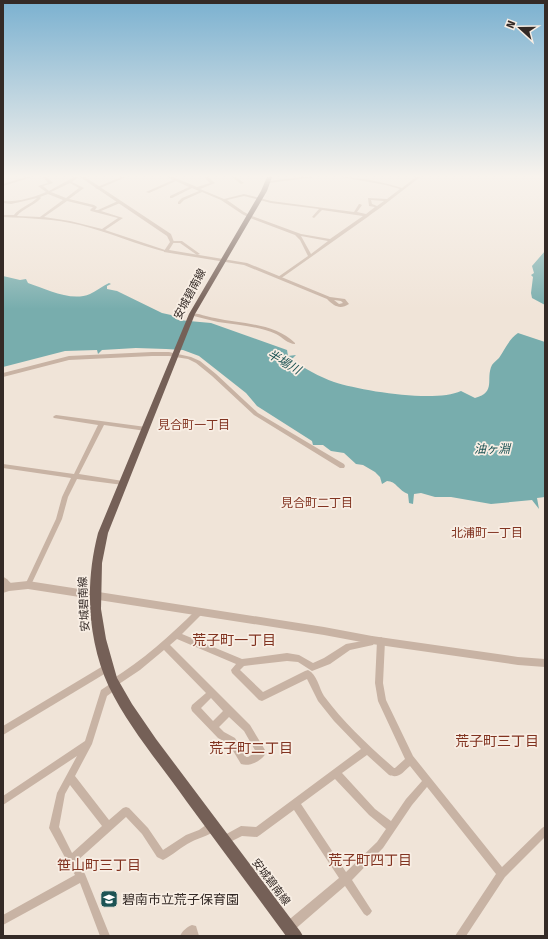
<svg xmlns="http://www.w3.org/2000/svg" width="548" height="939" font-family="'Fira Sans','Noto Sans JP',sans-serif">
<rect width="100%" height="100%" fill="#f0e4d8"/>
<!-- water -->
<g fill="#78adad">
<polygon points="545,251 545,305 532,298 531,293 533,277 531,275 534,273 532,266"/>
<path d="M3 276 20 280 26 279 28 283C46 289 71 302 90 294 96 291 103 286 109 283L111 284 107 286V289L117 291 162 313 171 315 178 320 211 323 287 350 288 356 296 355 292 359C303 368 320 377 334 382 362 391 435 403 461 391L475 398C497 392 485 379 492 365 494 362 497 360 499 358 505 349 509 339 518 333L545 342V497L537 498 539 509 532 500 491 504 451 497H435L421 493 414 494 413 504 409 503 408 494C399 491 396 481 387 481L382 484 380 477 375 472 363 465 356 464 344 453 331 451 323 445H313L312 441 257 406 246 393 199 356 183 350 166 349 136 348 102 350 98 354 97 350 65 351 3 367Z"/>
</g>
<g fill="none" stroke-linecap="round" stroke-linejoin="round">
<!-- minor -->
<g fill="#c8b3a4" fill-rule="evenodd">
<polygon points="26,177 32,177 3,186 3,184"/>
<path d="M43 177H47L53 183 43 186 49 191 74 177H78L72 182 84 188 69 199 94 205 97 207 95 210H98L118 201H120V203L101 211 123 218 105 230 168 251 166 252C137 245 109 232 80 225 55 219 29 218 3 217V215H14C19 208 30 205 37 198L20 202 11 204 3 203V201C18 202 32 198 46 192L38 186 48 183ZM70 183 79 188 66 198 51 192ZM48 194 63 200 40 217 17 216C23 208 34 206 41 198L40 197ZM67 201 92 207H93L90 210 91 211 118 218 102 229 70 221 44 217Z"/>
<polygon points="121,177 126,177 98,189 95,188"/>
<path d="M173 177 197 187 210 183 204 177H208L215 183 200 189 224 199 244 194 271 201 354 212 359 204H360L362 205 357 212 366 214 375 207 369 206 368 198 387 199 400 189 386 185 341 177C361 177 382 182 402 188L416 177H420L380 208 370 215 369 216 280 279H278V277L308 256 300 240 295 235 250 218 242 214 221 200 202 192 184 200 180 204H178V202L182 198 199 191 192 188 172 198H170V196L189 187 176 181 149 193 146 192 173 180 168 177ZM244 196 271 203 319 209 312 217 314 218 322 210 363 216 330 239 301 234 252 216 244 212 227 200ZM371 200 384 201 377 206 372 204ZM301 236 328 241 311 254Z"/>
<polygon points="232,177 236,177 244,183 241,184"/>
<polygon points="301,177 316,177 269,183 267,182 269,181"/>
<polygon points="171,241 182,241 200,254 197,255 180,243 171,243"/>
<path d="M190 313C199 313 207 317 215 318 241 324 275 323 295 343V344C288 344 282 337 276 334 258 326 237 325 218 322 208 320 199 317 190 315Z"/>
<polygon points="152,352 169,352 191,357 200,361 216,374 258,413 344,464 345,466 344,468 340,468 254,415 212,376 196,363 188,359 169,356 152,356 69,360 3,377 3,373 69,356"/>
<polygon points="56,415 146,427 149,429 146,431 104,425 79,474 123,481 125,481 126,483 125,485 123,485 77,479 68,497 62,519 30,587 28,588 26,587 25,585 56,519 62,497 71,478 3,468 3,464 74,474 98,425 54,418 53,417 54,416"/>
<path d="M3 577C7 578 11 583 13 587L11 589 9 590 7 589 3 585Z"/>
<path d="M199 609 202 610 203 612 202 614 182 634 242 659 287 653 299 655 313 663 324 658 346 644 368 640 369 638 372 636 375 638 376 640 373 645 350 650 330 664 312 671 298 662 287 661 244 666 240 670 263 692 305 671 308 670C317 674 319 688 324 696 344 723 369 746 394 768H395L405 759 378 701 375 683 377 641 378 639 381 637 384 639 385 641 383 683 386 700 413 756 502 867 542 828 545 826V837L505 877 466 936H455L496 874 427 787 412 805 383 848 352 880 370 908 372 911 370 914 367 916 364 914 345 886 293 931 289 932 285 931 284 927 285 923 339 878 294 810 260 835 257 837 242 836 224 845 221 843 219 840 221 837 241 826 256 827 361 749 334 721 318 701 307 679 262 701 259 700 232 673 231 670 236 664 177 639 170 645 250 725 265 750 266 753C262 761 249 767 241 764L229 744 218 738 192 711 191 708 192 705 206 693 164 650 140 670 119 684 118 688 107 696 92 744 75 776 109 820 123 808 126 807 129 808 148 828 163 850 186 835 199 830 210 822 213 820 216 822 218 825C213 836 200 837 191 842 181 847 173 855 163 860L157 857 142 834 126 817 77 861 85 874 110 936H100L80 883 3 925V915L75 875 68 863 49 828 57 793 77 756 3 805V796L85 741 101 690 110 684 111 680C143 660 170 636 196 610ZM211 698 223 711 213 721 201 708ZM229 717 244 731 256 752 248 757H246L235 738 224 732 219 727ZM367 755 389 775C399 779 403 772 410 766L422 781 406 799 391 821 375 809 342 773ZM335 779 369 815 386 829 377 842 346 872 301 804ZM70 785 102 826 72 853 59 827 65 794Z"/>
<polygon points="108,663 111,664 112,667 111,670 3,735 3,726"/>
<path d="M192 925 196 926 199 936H180C182 931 187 927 192 925Z"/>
</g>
<!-- tertiary -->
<g fill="#c8b3a4" fill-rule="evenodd">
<path d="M80 177H85L171 234 174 242 169 250 247 263 330 297 345 299 349 304C340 310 334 306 327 299L244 265 164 252V251L170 242 167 236ZM334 300 341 301 343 303 339 304Z"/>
<polygon points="28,581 324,627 372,636 518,657 545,659 545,667 518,665 372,644 324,635 28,589 9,591 3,593 3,585 9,583"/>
</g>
<!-- primary -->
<path fill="#756057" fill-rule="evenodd" d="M267 177H272L267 191 195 314 108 533 102 563 101 609 106 639 117 678 132 704 156 739 300 931 303 936H286C253 891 220 847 187 802 161 765 129 728 109 687 87 639 85 583 98 533L189 314 261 191Z"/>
</g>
<!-- sky -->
<linearGradient id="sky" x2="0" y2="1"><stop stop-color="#7bb1d0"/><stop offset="0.57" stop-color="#f8f3ed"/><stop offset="1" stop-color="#f8f3ed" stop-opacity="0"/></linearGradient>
<rect width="548" height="309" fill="url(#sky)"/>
<!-- icons -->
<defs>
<symbol id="school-square" viewBox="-11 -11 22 22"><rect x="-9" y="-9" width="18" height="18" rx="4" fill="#1c5354" stroke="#f8eee4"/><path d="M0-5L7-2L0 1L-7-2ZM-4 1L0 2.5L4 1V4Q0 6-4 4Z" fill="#fff"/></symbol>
</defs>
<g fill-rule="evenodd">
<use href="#school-square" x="99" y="889" width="20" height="20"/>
</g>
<g text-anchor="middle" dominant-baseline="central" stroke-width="3.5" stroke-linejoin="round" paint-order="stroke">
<!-- street labels -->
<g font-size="11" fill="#342a26" stroke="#f8eee4">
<text transform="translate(190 294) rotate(-62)">安城碧南線</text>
<text transform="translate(84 604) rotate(-93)">安城碧南線</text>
<text transform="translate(271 882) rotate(53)">安城碧南線</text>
</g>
<!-- water labels -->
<g font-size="12" font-style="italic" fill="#1c5354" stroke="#f8eee4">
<text transform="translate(284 362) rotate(30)">半場川</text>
<text x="492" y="449">油ヶ淵</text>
</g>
<!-- neighbourhood labels -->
<g font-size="12" fill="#813320" stroke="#f8eee4">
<text x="194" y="425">見合町一丁目</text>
<text x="317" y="503">見合町二丁目</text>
<text x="487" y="533">北浦町一丁目</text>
</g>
<!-- near-poi labels -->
<g font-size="13" fill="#342a26" stroke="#f8eee4" text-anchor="start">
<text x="122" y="899">碧南市立荒子保育園</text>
</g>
<!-- near-neighbourhood labels -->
<g font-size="14" fill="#813320" stroke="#f8eee4">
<text x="234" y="640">荒子町一丁目</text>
<text x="497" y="741">荒子町三丁目</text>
<text x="251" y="748">荒子町二丁目</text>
<text x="370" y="860">荒子町四丁目</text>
<text x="99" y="865">笹山町三丁目</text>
</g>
</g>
<!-- border -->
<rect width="548" height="939" fill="none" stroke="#342a26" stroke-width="8"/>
<!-- north arrow -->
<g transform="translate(520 28) rotate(291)" stroke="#f8eee4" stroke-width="3" paint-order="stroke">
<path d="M0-3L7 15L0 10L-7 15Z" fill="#342a26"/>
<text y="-6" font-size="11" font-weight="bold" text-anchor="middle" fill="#342a26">N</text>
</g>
</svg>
